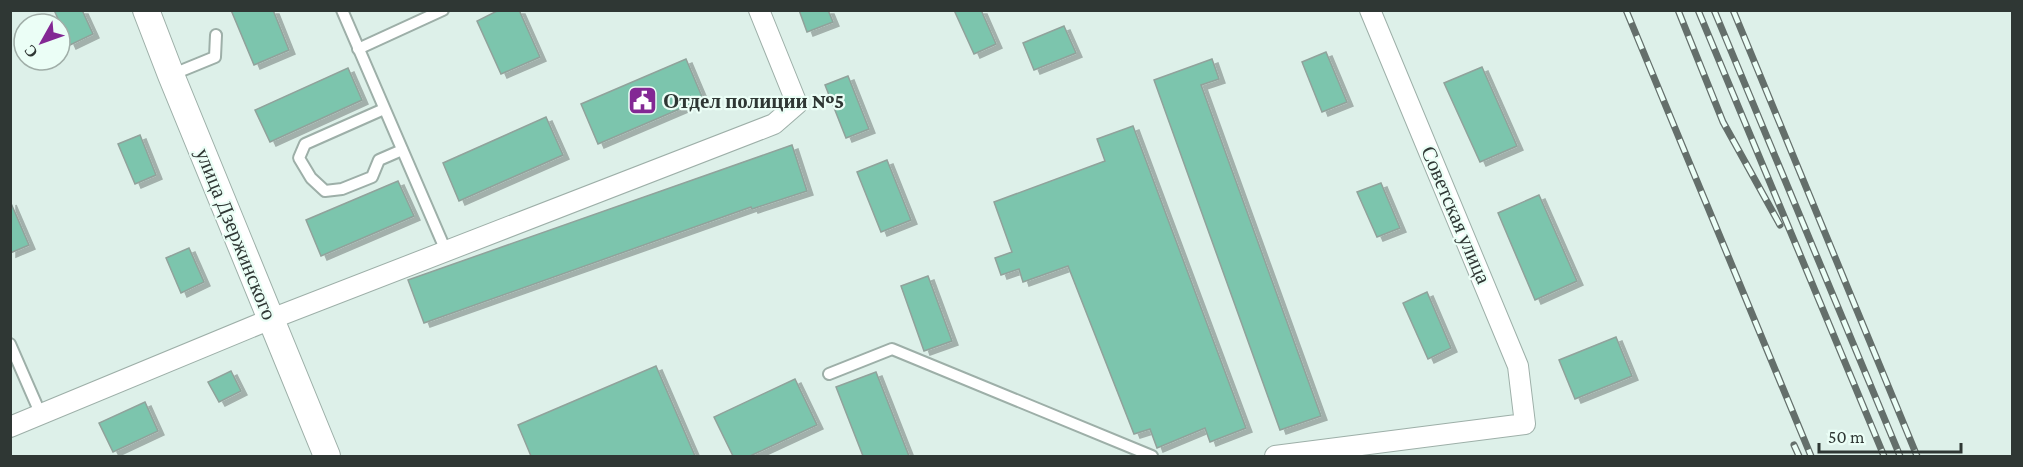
<svg xmlns="http://www.w3.org/2000/svg" width="2023" height="467" font-family="'Crimson Pro',serif">
<defs>
<filter id="shadow"><feDropShadow dx="6" dy="4" stdDeviation="0" flood-color="#0004"/></filter>
</defs>
<rect width="100%" height="100%" fill="#ddf0e9"/>
<!-- building -->
<g fill="#7cc5ad" stroke="#90a29b" stroke-width="1.5" filter="url(#shadow)">
<polygon points="54,10 82,10 93,34 70,45"/>
<polygon points="231,10 273,10 289,50 254,65"/>
<polygon points="499,10 519,10 540,57 501,74 477,21"/>
<polygon points="799,10 828,10 833,22 807,32"/>
<polygon points="954,10 981,10 996,44 974,54"/>
<polygon points="1064,26 1076,53 1034,70 1023,43"/>
<polygon points="1326,52 1347,102 1322,112 1302,62"/>
<polygon points="686,59 703,99 598,144 581,104"/>
<polygon points="1212,59 1219,79 1201,85 1321,416 1280,430 1154,80"/>
<polygon points="1482,67 1517,146 1480,162 1444,83"/>
<polygon points="348,68 362,100 270,142 255,110"/>
<polygon points="848,76 869,129 846,138 825,85"/>
<polygon points="546,117 563,155 459,201 443,163"/>
<polygon points="1133,126 1246,428 1210,442 1205,428 1157,448 1150,429 1134,434 1068,266 1023,282 1019,269 1001,275 995,258 1012,252 994,202 1105,161 1097,139"/>
<polygon points="140,135 156,175 135,184 118,144"/>
<polygon points="792,145 807,191 752,209 751,207 424,323 408,280"/>
<polygon points="887,160 911,220 881,232 857,172"/>
<polygon points="398,181 414,216 321,256 306,220"/>
<polygon points="1381,183 1400,228 1377,237 1357,192"/>
<polygon points="1539,195 1577,281 1535,300 1498,213"/>
<polygon points="10,201 29,245 10,253"/>
<polygon points="189,248 204,282 181,293 166,258"/>
<polygon points="928,276 952,341 924,351 901,286"/>
<polygon points="1427,292 1451,348 1428,359 1403,303"/>
<polygon points="1616,337 1632,376 1575,399 1559,360"/>
<polygon points="656,366 695,456 531,456 518,425"/>
<polygon points="231,371 241,391 219,402 208,382"/>
<polygon points="876,372 909,456 863,456 836,387"/>
<polygon points="795,379 817,425 750,456 733,456 714,417"/>
<polygon points="145,402 158,431 113,452 99,423"/>
</g>
<g fill="none" stroke-linecap="round" stroke-linejoin="round">
<defs>
<g id="service">
<polyline points="342,10 446,251"/>
<polyline points="358,49 443,10"/>
<polyline points="171,75 215,57 216,35"/>
<polyline points="384,109 305,144 299,158 311,178 325,191 342,189 372,177 379,160 402,150"/>
<polyline points="10,344 41,415"/>
<polyline points="829,374 892,349 1152,456"/>
</g>
<g id="minor">
<polyline points="10,427 271,319 774,124 797,104 759,10"/>
<polyline points="1275,456 1525,424 1518,366 1370,10"/>
</g>
<polyline id="tertiary" points="146,10 171,75 327,456"/>
</defs>
<!-- service casing -->
<use href="#service" stroke="#9dafa8" stroke-width="14"/>
<!-- minor casing -->
<use href="#minor" stroke="#9dafa8" stroke-width="22"/>
<!-- tertiary casing -->
<use href="#tertiary" stroke="#9dafa8" stroke-width="28"/>
<!-- service -->
<use href="#service" stroke="#fff" stroke-width="10"/>
<!-- minor -->
<use href="#minor" stroke="#fff" stroke-width="20"/>
<!-- tertiary -->
<use href="#tertiary" stroke="#fff" stroke-width="26"/>
<defs>
<g id="rail">
<polyline points="1626,10 1811,456"/>
<polyline points="1678,10 1723,122 1780,225"/>
<polyline points="1698,10 1884,456"/>
<polyline points="1714,10 1900,456"/>
<polyline points="1733,10 1917,456"/>
<polyline points="1794,445 1799,456"/>
</g>
</defs>
<!-- rail casing -->
<use href="#rail" stroke="#646f6b" stroke-width="7"/>
<!-- rail -->
<use href="#rail" stroke="#ebfef6" stroke-width="4.5" stroke-dasharray="14" stroke-linecap="butt"/>
</g>
<!-- icons -->
<defs>
<symbol id="civic-square" viewBox="-11 -11 22 22"><rect x="-9" y="-9" width="18" height="18" rx="4" fill="#832894" stroke="#ebfef6"/><path d="M-.6-6.5H3V-4.5H.6V-3L4-1V1h2V6H-6V1h2V-1L-.6-3ZM-1.2 2.5V6h2.4V2.5Z" fill="#fff"/></symbol>
</defs>
<g fill-rule="evenodd">
<use href="#civic-square" x="626" y="84" width="33" height="33"/>
</g>
<g text-anchor="middle" dominant-baseline="central" stroke-width="4.5" stroke-linejoin="round" paint-order="stroke">
<!-- poi labels -->
<g font-size="21" font-weight="bold" fill="#2f3734" stroke="#ebfef6" text-anchor="start">
<text x="663" y="101">Отдел полиции №5</text>
</g>
<!-- street labels -->
<g font-size="21" fill="#2f3734" stroke="#ebfef6">
<text transform="translate(1456 215) rotate(67)">Советская улица</text>
<text transform="translate(236 234) rotate(68)">улица Дзержинского</text>
</g>
</g>
<!-- border -->
<rect width="2023" height="467" fill="none" stroke="#2f3734" stroke-width="24"/>
<!-- north arrow -->
<g transform="translate(42 42) rotate(230)"><circle r="28" fill="#ebfef6" stroke="#a0aea8" stroke-width="1.5"/>
<path d="M0-4.5L10 22L0 15L-10 22Z" fill="#832894"/>
<text y="-9" font-size="16" font-weight="bold" text-anchor="middle" fill="#2f3734">С</text>
</g>
<!-- scale -->
<path d="M1819 443v9h142v-9" fill="none" stroke="#2f3734" stroke-width="3"/>
<text x="1828" y="443" font-size="18" fill="#2f3734" stroke="#ebfef6" stroke-width="4.5" paint-order="stroke">50 m</text>
</svg>
